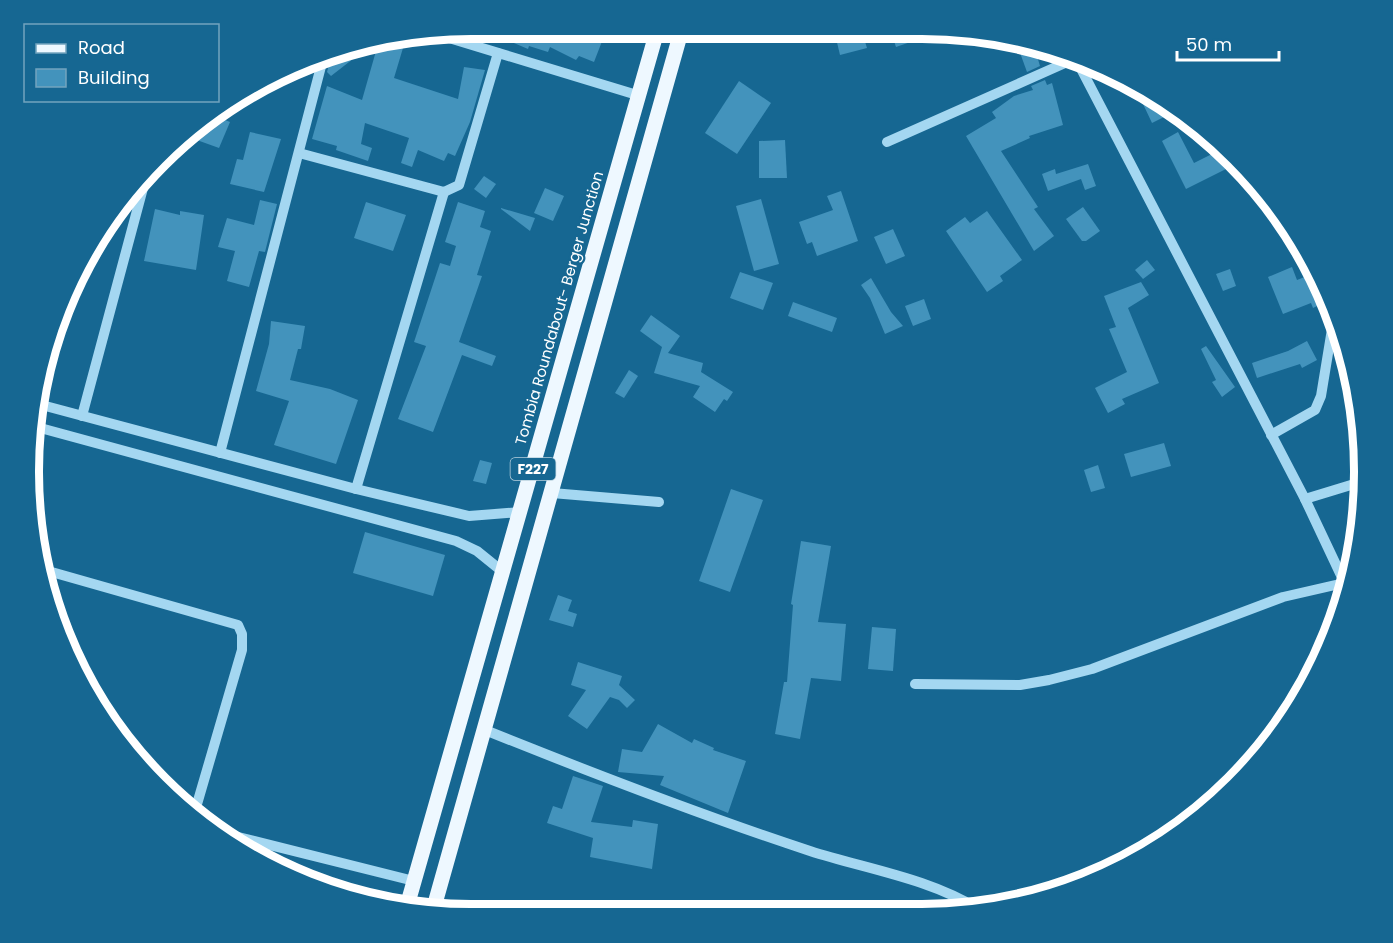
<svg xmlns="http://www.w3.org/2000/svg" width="1393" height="943" font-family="Poppins,sans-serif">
<rect width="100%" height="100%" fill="#166792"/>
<!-- building -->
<g fill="#4393bc">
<polygon points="481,29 606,31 594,62 579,56 576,60 550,47 548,52 529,46 528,49"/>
<polygon points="835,34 863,35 867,48 840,55"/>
<polygon points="892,35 925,36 925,37 896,47"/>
<polygon points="386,43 403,48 394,78 458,99 464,67 485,70 470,122 455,156 448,153 444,161 418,150 412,167 401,163 409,138 365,123 361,144 372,148 368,161 336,150 337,146 312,139 327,86 362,100 378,44"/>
<polygon points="371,45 331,76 327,72 330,61 346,49"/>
<polygon points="1034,46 1040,66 1027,72 1019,50"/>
<polygon points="1045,80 1047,85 1052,83 1063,125 1029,136 1030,138 1001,151 1038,207 1034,209 1054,236 1034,251 966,136 996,118 992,112 1014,96 1033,90 1031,86"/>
<polygon points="739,81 771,103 737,154 705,133"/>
<polygon points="1135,87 1162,106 1172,113 1152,123"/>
<polygon points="213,115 230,122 219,148 194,139 198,129"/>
<polygon points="250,132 281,139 264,192 230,184 237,159 243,160"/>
<polygon points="1178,132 1194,163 1222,149 1238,163 1186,189 1162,141"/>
<polygon points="785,140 787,178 759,178 759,141"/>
<polygon points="1088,164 1096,186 1085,190 1081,179 1048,191 1042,174 1055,169 1056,174"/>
<polygon points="484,176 496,184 486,198 474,189"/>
<polygon points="545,188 564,196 553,221 534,213"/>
<polygon points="841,191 858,241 817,256 812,242 807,244 799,222 833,210 827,196"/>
<polygon points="761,199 779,264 754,271 736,206"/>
<polygon points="260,200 277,204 265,252 259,251 249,287 227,281 235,251 218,247 227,218 254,225"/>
<polygon points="366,202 406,215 393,251 354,238"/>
<polygon points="458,202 485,211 480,227 491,231 477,275 482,276 459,342 496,356 492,366 462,355 433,432 398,419 426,346 414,342 440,263 450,266 456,246 445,242"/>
<polygon points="1083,207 1100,231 1086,241 1082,241 1066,219"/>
<polygon points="501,208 535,218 530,231 501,209"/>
<polygon points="155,209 180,215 180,211 204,215 196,270 144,261"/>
<polygon points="987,211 1022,260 1000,276 1003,281 987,292 946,231 965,217 970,223"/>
<polygon points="893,229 905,256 886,264 874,237"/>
<polygon points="1147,260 1155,270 1143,279 1135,270"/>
<polygon points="1292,267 1297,280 1315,273 1330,300 1313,308 1311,303 1283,314 1268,277"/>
<polygon points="1230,269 1236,286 1223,291 1216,274"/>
<polygon points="740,272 773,283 763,310 730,298"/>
<polygon points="871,278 891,312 903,326 885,334 870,298 861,285"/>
<polygon points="1141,282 1149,295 1128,308 1159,383 1122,399 1125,404 1108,413 1095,388 1127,372 1109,329 1116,327 1104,296"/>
<polygon points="924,299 931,319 913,326 905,306"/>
<polygon points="793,302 837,318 832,332 788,316"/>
<polygon points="651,315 680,336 668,353 703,363 701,372 733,392 727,401 724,399 715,412 693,397 700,386 654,373 662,347 640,331"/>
<polygon points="271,321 305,326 301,349 298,349 290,380 330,389 358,400 336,464 274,445 289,401 256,391 269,344"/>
<polygon points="1307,341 1317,360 1302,368 1300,364 1257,378 1252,363 1288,351"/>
<polygon points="1206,346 1235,387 1222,397 1212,382 1216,380 1201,349"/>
<polygon points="629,370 638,376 624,398 615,393"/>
<polygon points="1164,443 1171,466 1131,477 1124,454"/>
<polygon points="480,460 492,463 486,484 473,481"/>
<polygon points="1098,465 1105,488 1091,492 1084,470"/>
<polygon points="731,489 763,500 730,592 699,581"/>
<polygon points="365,532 445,555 433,596 353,573"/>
<polygon points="801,541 831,546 818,622 846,624 841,681 811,678 800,739 775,734 784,682 787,682 793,605 791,604"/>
<polygon points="558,595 572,600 568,611 577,614 573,627 549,620"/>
<polygon points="872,627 896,629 893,671 868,669"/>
<polygon points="578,662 622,676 619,685 635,700 627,708 619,700 610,697 587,729 568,716 586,690 571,685"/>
<polygon points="658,724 692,743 694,739 714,748 713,750 746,761 728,813 660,785 664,776 618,772 622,749 642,752"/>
<polygon points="573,776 603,786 591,822 632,827 633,820 658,824 652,869 590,857 593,838 547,823 553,806 562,809"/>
</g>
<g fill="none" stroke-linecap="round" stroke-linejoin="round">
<!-- minor -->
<g stroke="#a4d7f1" stroke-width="10">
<polyline points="436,34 637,95"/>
<polyline points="1077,61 1305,499 1347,588"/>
<polyline points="887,142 1074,59"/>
<polyline points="299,153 444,192 459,185 498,53"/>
<polyline points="38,404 356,489 469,516 521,512"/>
<polyline points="82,416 146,177"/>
<polyline points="33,426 456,541 477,551 503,572"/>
<polyline points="1271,435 1315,410 1321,396 1333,323 1336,321"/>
<polyline points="220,453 324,55"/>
<polyline points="356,489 444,192"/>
<polyline points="552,493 659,502"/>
<polyline points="1305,499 1364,481"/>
<polyline points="41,569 238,625 242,634 242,650 195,811"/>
<polyline points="915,684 1020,685 1049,680 1092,669 1283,597 1344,583"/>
<path d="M485 730C592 773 700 815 810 851 866 869 928 878 978 909"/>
<polyline points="226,834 414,881"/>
<polyline points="326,886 401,906"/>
</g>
<!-- major -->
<g stroke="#eef8ff" stroke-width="15">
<polyline points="407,906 657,31"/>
<polyline points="434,907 681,32"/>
</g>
</g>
<g text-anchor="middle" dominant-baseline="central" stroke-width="4.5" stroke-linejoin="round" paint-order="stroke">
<!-- shield labels -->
<rect fill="#166792" stroke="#b9d1de" stroke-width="1.5" x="510.5" y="458" width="45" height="22" rx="4.5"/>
<g font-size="14" font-weight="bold" fill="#fff">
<text x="533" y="469">F227</text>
</g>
<!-- street labels -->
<g font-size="15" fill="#fff" stroke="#166792">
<text transform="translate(559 308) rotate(-74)">Tombia Roundabout- Berger Junction</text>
</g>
</g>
<!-- crop -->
<path d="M0 0H1393V943H0ZM471 39H922A432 432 0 0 1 1354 471V472A432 432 0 0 1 922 904H471A432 432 0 0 1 39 472V471A432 432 0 0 1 471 39Z" fill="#166792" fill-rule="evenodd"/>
<path fill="none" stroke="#fff" stroke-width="8" d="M471 39H922A432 432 0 0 1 1354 471V472A432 432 0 0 1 922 904H471A432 432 0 0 1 39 472V471A432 432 0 0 1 471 39Z"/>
<!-- legend -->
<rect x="24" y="24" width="195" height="78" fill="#166792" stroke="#73a4be" stroke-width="1.5"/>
<rect x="36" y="44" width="30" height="9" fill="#eef8ff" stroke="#73a4be" stroke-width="1.5"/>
<text x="78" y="54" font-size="18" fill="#ffffff">Road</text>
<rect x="36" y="69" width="30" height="18" fill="#4393bc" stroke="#73a4be" stroke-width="1.5"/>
<text x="78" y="84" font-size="18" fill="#ffffff">Building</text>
<!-- scale -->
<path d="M1177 51v9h102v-9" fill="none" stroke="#ffffff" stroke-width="3"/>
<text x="1186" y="51" font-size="18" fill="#ffffff" stroke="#166792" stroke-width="4.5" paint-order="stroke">50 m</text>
</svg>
